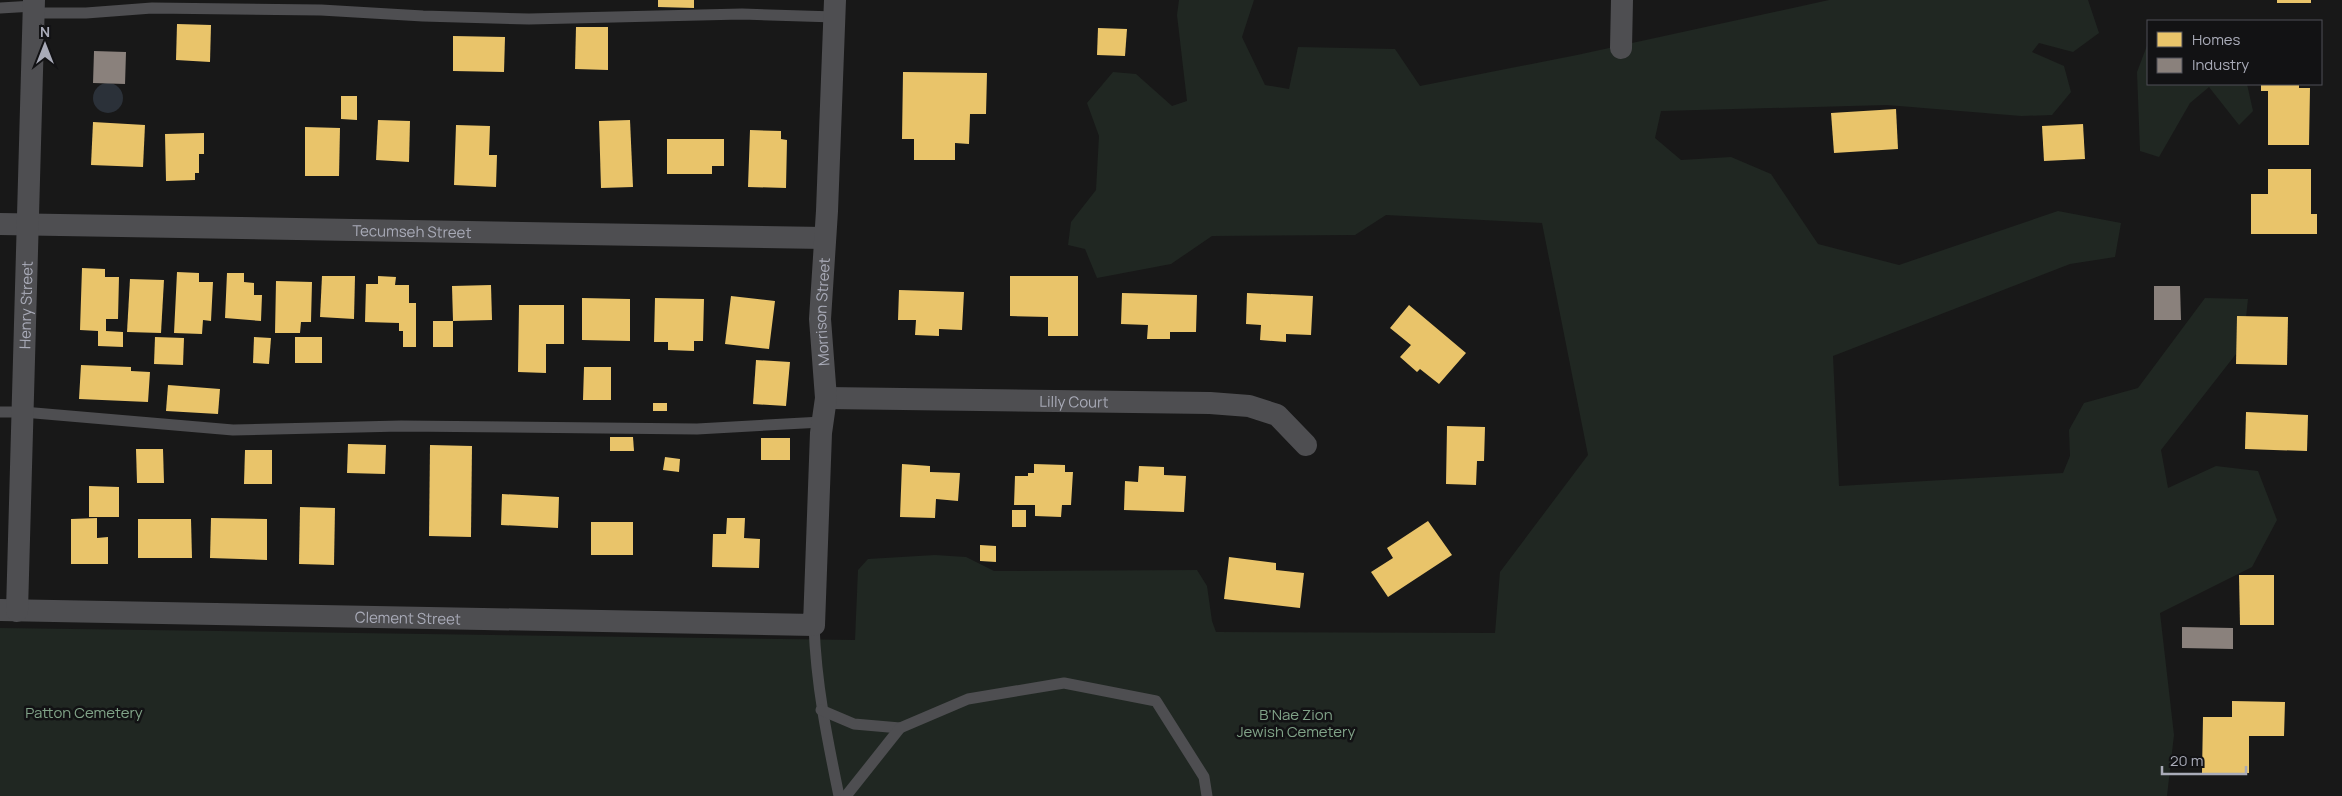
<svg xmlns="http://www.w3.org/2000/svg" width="2342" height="796" font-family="Manrope,sans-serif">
<rect width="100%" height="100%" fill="#181818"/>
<!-- green -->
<g fill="#202722">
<polygon points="1179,0 1254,0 1242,37 1265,85 1289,89 1298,47 1395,49 1420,86 1577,55 1829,0 2088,0 2099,33 2073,52 2039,43 2032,52 2064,66 2071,92 2052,115 2021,116 1887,105 1661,111 1655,138 1681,160 1731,157 1771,174 1818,244 1899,265 2058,211 2121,223 2115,257 2070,264 1833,356 1839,486 2063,473 2070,456 2069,430 2084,403 2138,388 2205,298 2248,299 2243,345 2161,450 2168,488 2216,466 2258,471 2277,520 2252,567 2160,613 2174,735 2167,796 0,796 0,628 855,640 858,570 868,559 935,555 966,557 994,571 1197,570 1207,586 1212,621 1216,632 1495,633 1500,572 1588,455 1542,223 1386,215 1355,235 1212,236 1171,264 1097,278 1085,249 1068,245 1071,222 1096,190 1099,136 1087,103 1113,72 1136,74 1172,106 1187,101 1177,15"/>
<polygon points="2148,43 2148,84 2247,84 2253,111 2239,125 2209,87 2190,103 2159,157 2140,151 2137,72"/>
</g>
<!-- water -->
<circle fill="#2b3139" cx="108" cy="98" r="15"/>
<!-- homes -->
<g fill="#e9c46a">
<polygon points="658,0 694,0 694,8 658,7"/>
<rect x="2277" y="0" width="34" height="3"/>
<polygon points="177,24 211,25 210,62 176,60"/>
<polygon points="576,27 608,27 608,70 575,69"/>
<polygon points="1098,28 1127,29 1125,56 1097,55"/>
<polygon points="453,36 505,37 504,72 453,71"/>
<polygon points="903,72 987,73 986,114 970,114 969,144 955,143 955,160 914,160 914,139 902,139"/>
<polygon points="2261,84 2299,84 2299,88 2310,88 2309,145 2268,145 2268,91 2261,91"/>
<polygon points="341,96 357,96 357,120 341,119"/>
<polygon points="1896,109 1898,149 1834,153 1831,113"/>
<polygon points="378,120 410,121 409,162 376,160"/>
<polygon points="630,120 633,187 601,188 599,121"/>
<polygon points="93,122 145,125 143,167 91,165"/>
<polygon points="2083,124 2085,159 2044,161 2042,126"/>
<polygon points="456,125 490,126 489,155 497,155 496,187 454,185"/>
<polygon points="305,127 340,128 339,176 305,176"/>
<polygon points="750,130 781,131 781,139 787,140 786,188 748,187"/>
<polygon points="204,133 204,154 199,154 199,173 195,173 195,180 166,181 165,134"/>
<polygon points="667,139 724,139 724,166 712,166 712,174 667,174"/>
<polygon points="2268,169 2311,169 2311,214 2317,214 2317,234 2251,234 2251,194 2268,194"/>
<polygon points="82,268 105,269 105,277 119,277 118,319 106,319 106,331 123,332 123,347 98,346 98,331 80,330"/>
<polygon points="177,272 199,273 199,282 213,282 211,321 203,320 202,334 174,333"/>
<polygon points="227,273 244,273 244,282 254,283 254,295 262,295 261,321 225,318"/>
<polygon points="322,276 355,276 354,319 320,317"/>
<polygon points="378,276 396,277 395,285 409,285 409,303 416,303 416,347 403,347 403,331 399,331 399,323 365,322 366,284 378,284"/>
<polygon points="1010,276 1078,276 1078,336 1048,336 1048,317 1010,316"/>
<polygon points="130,279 164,280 161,333 127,332"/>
<polygon points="276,281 312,282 311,322 301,322 300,333 275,333"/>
<polygon points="491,285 492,320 453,321 452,286"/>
<polygon points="899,290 964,292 962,330 939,329 939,336 915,335 916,320 898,320"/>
<polygon points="1122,293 1197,295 1196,332 1170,332 1170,339 1147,339 1148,325 1121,324"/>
<polygon points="1247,293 1313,296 1311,335 1286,334 1286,342 1260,340 1261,325 1246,324"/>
<polygon points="731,296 775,301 769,349 725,344"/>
<polygon points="582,298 630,299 630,341 582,340"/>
<polygon points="655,298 704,299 703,341 694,341 694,351 668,350 668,342 654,342"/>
<polygon points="519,305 564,305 564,344 546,344 546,373 518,372"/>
<polygon points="1409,305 1466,353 1439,384 1420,369 1417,372 1400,357 1411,345 1390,328"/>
<polygon points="2237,316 2288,317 2287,365 2236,364"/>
<rect x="433" y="321" width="20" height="26"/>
<polygon points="155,337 184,338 183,365 154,364"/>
<polygon points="254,337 271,338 269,364 253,363"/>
<rect x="295" y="337" width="27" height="26"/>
<polygon points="756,360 790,362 786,406 753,404"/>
<polygon points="81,365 131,367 131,371 150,372 148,402 79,399"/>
<polygon points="584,367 611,367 611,400 583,400"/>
<polygon points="168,385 220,389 218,414 166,411"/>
<rect x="653" y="403" width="14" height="8"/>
<polygon points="2246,412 2308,415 2307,451 2245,449"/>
<polygon points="1447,426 1485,427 1484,461 1477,461 1476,485 1446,484"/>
<polygon points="610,437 633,437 634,451 610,451"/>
<rect x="761" y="438" width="29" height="22"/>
<polygon points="348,444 386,445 385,474 347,473"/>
<polygon points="430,445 472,446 471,537 429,536"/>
<polygon points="136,449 163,449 164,483 137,483"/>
<polygon points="245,450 272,450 272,484 244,484"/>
<polygon points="665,457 680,459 679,472 663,470"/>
<polygon points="902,464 930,466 930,472 960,473 958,501 936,499 935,518 900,517"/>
<polygon points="1034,464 1065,465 1065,472 1073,472 1071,505 1062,505 1061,517 1035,516 1035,505 1014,505 1015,476 1028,476 1028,473 1034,473"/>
<polygon points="1139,466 1164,467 1164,475 1186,476 1184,512 1124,510 1125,481 1138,482"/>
<polygon points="89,486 119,487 119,517 89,517"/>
<polygon points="502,494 559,497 558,528 501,525"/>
<polygon points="300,507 335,508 334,565 299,564"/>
<rect x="1012" y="510" width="14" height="17"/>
<polygon points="97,518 97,538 108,537 108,564 71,564 71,519"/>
<polygon points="211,518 267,519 267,560 210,558"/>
<polygon points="727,518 745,518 744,538 760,539 759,568 712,567 713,534 726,534"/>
<polygon points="138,519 191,519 192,558 138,558"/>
<polygon points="1428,521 1452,555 1388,597 1371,572 1393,558 1387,548"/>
<rect x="591" y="522" width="42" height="33"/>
<polygon points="980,545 996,546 996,562 980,561"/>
<polygon points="1229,557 1276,563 1276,570 1304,573 1300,608 1224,599"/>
<polygon points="2239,575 2274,575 2274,625 2240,625"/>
<polygon points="2232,701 2285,702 2284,736 2249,736 2249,773 2202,773 2203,717 2232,717"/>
</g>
<!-- industry -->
<g fill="#8a817c">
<polygon points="94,51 126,52 125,84 93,83"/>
<polygon points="2154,286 2180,286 2181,320 2154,320"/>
<polygon points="2182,627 2233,628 2233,649 2182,648"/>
</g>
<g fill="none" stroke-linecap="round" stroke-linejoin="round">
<!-- lane -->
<g stroke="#4e4e51" stroke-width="11">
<polyline points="0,8 34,6"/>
<polyline points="34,13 86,13 152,8 321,10 423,16 529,19 742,14 835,17"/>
<polyline points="0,412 23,412 233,430 401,426 697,429 822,422"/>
<path d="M814 625C816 684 827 738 839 796"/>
<polyline points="821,710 854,724 900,728"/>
<polyline points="846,796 900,728 968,699 1064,683 1156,701 1204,777 1207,796"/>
</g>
<!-- street -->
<g stroke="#4e4e51" stroke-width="22">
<polyline points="1621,48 1622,0"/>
<path id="s1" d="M0 224 824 238"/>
<path id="s2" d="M826 398 1210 403 1249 406 1277 415 1306 445"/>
<path id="s3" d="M0 610 814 625 821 433 826 398 820 319 827 211 835 0"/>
<path id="s4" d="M17 611 34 0"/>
</g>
</g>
<g text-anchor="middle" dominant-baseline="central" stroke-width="5" stroke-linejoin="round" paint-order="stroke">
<!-- street labels -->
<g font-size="15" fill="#a9abb8" stroke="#121214">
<text stroke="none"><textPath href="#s1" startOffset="412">Tecumseh Street</textPath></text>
<text stroke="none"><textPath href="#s4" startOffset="306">Henry Street</textPath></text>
<text stroke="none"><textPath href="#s3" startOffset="1128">Morrison Street</textPath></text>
<text stroke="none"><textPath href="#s2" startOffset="248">Lilly Court</textPath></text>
<text stroke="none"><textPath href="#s3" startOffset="408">Clement Street</textPath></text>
</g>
<!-- park labels -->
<g font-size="15" fill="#81a388" stroke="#121214">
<text x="84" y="712">Patton Cemetery</text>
<text x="1296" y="714">B'Nae Zion<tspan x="1296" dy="17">Jewish Cemetery</tspan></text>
</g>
</g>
<!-- legend -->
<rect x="2147" y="20" width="175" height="65" fill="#121214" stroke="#4e4f56"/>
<rect x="2157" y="32" width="25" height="15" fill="#e9c46a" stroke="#4e4f56"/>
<text x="2192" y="45" font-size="15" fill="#a9abb8">Homes</text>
<rect x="2157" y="58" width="25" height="15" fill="#8a817c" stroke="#4e4f56"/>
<text x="2192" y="70" font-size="15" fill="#a9abb8">Industry</text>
<!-- north arrow -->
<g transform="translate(45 45)" stroke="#121214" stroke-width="4" paint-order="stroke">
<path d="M0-4L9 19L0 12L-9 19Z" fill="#a9abb8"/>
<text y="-8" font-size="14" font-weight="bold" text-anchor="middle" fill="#a9abb8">N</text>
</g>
<!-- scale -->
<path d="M2162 766v8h84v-8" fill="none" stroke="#a9abb8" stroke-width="2.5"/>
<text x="2170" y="766" font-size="15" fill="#a9abb8" stroke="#121214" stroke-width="4" paint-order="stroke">20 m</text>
</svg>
